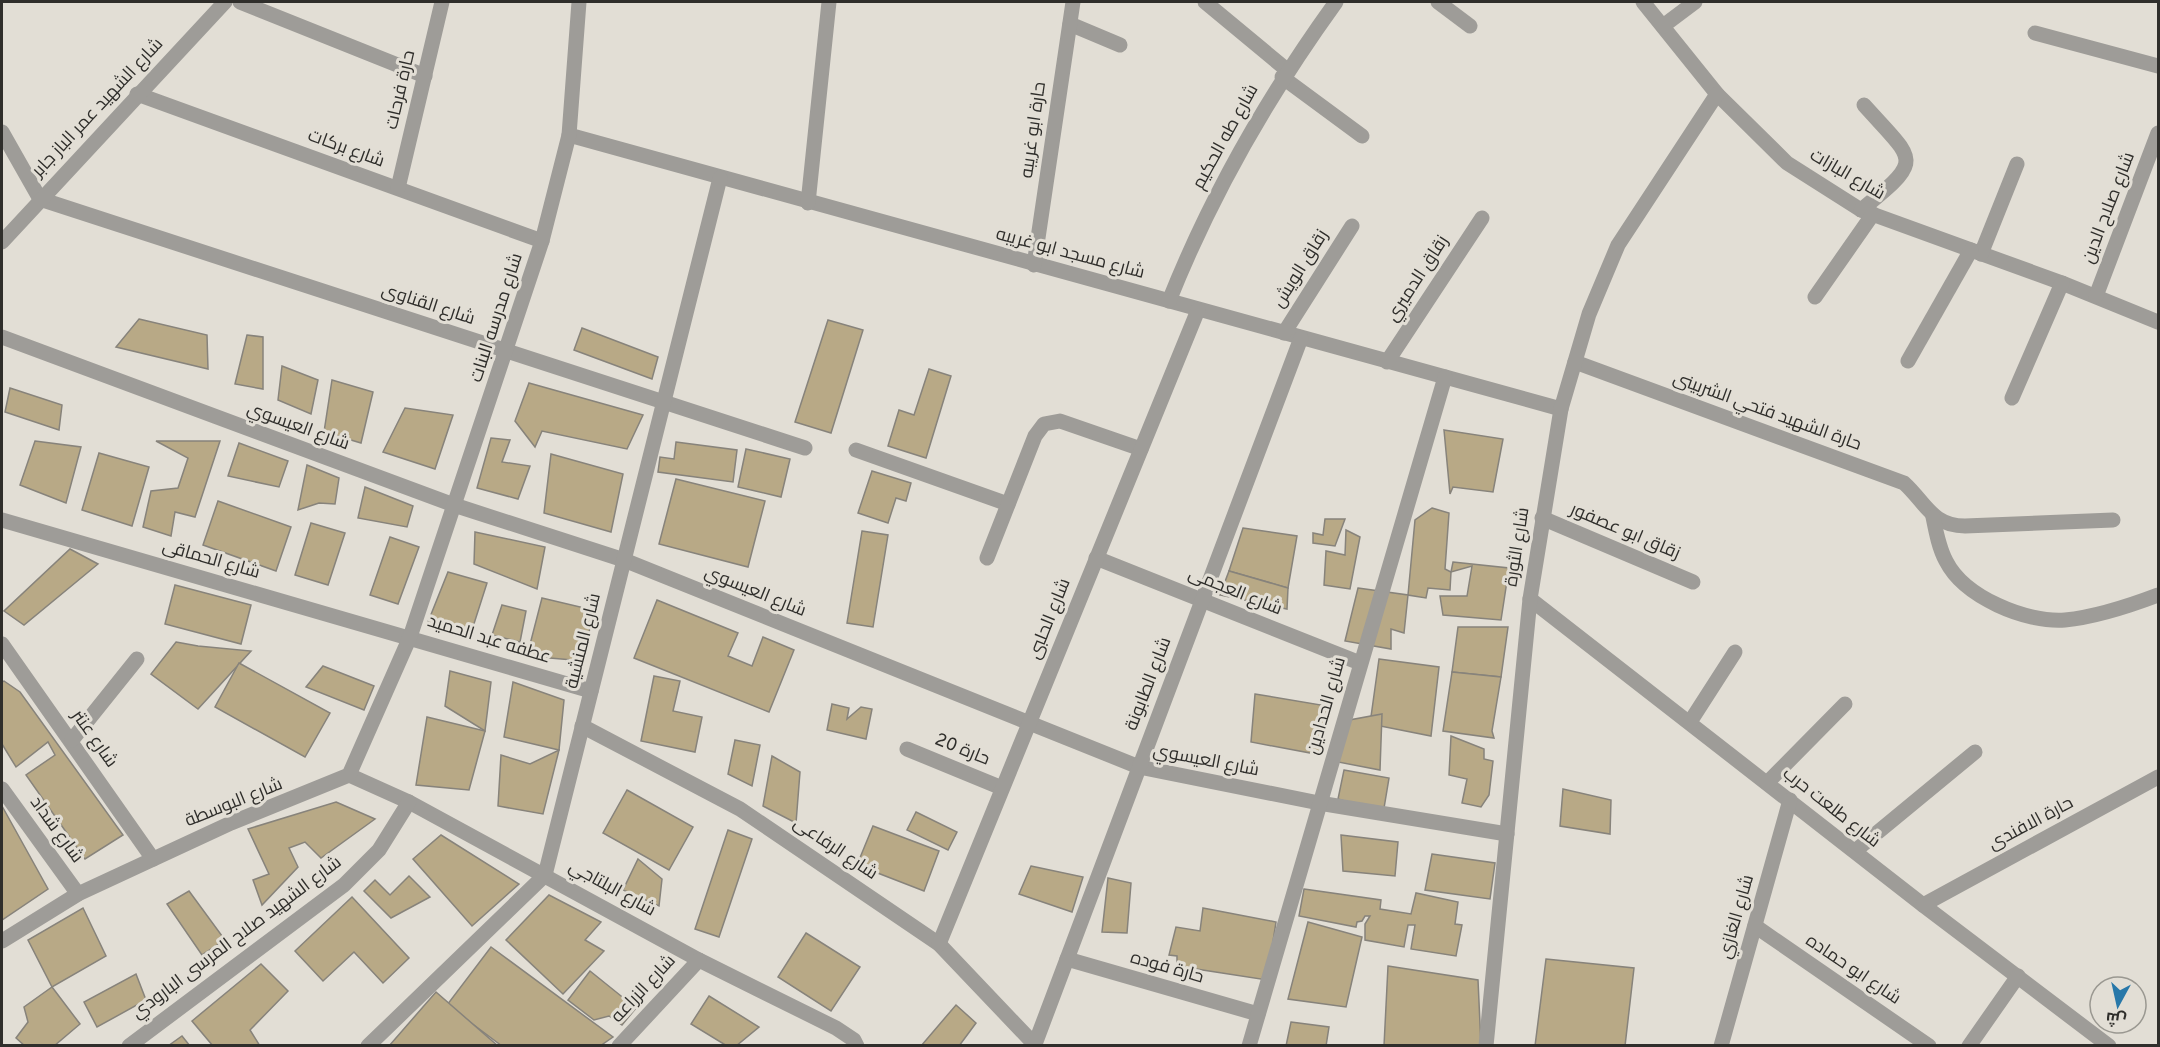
<svg xmlns="http://www.w3.org/2000/svg" width="2160" height="1047" font-family="Overpass,Cairo,sans-serif">
<rect width="100%" height="100%" fill="#e2ded5"/>
<!-- building -->
<g fill="#b8a986" stroke="#87837b" stroke-width="1.5">
<polygon points="139,319 207,335 208,369 116,347"/>
<polygon points="828,320 863,330 831,433 795,422"/>
<polygon points="582,328 658,357 652,379 574,350"/>
<polygon points="247,335 263,337 263,389 235,384"/>
<polygon points="282,366 318,380 311,414 278,400"/>
<polygon points="929,369 951,376 926,458 888,446 899,410 914,415"/>
<polygon points="332,380 373,392 361,443 324,432"/>
<polygon points="529,383 643,415 627,449 542,431 535,447 515,421"/>
<polygon points="10,388 62,405 59,430 5,412"/>
<polygon points="405,408 453,415 435,469 383,452"/>
<polygon points="1444,430 1503,439 1493,492 1453,487 1450,494"/>
<polygon points="491,438 510,440 502,462 530,466 518,499 477,488"/>
<polygon points="35,441 81,447 66,503 20,485"/>
<polygon points="156,441 220,441 195,517 175,512 171,536 143,527 151,491 178,488 188,458"/>
<polygon points="676,442 737,450 733,482 658,472 660,457 674,459"/>
<polygon points="239,443 288,461 279,487 228,476"/>
<polygon points="746,449 790,459 781,497 738,487"/>
<polygon points="99,453 149,467 132,526 82,510"/>
<polygon points="551,454 623,474 611,532 544,513"/>
<polygon points="307,465 339,478 335,504 319,503 298,510"/>
<polygon points="872,471 911,483 906,501 896,498 888,523 858,513"/>
<polygon points="676,479 765,501 748,567 659,544"/>
<polygon points="365,487 413,506 407,527 358,518"/>
<polygon points="218,501 291,527 276,571 203,545"/>
<polygon points="1432,508 1449,513 1445,569 1451,572 1450,590 1428,588 1426,598 1408,595 1415,520"/>
<polygon points="1325,519 1345,519 1335,546 1313,543 1313,533 1323,535"/>
<polygon points="311,523 345,533 328,585 295,575"/>
<polygon points="1243,528 1297,536 1288,588 1229,571"/>
<polygon points="1346,530 1360,537 1350,589 1324,585 1326,551 1345,555"/>
<polygon points="862,531 888,535 873,627 847,623"/>
<polygon points="475,532 545,547 537,589 474,564"/>
<polygon points="390,537 419,547 398,604 370,595"/>
<polygon points="70,549 98,564 24,625 4,611"/>
<polygon points="1453,562 1509,568 1501,620 1443,615 1440,596 1467,596 1472,566 1451,572"/>
<polygon points="1229,571 1288,588 1287,609 1220,595"/>
<polygon points="448,572 487,583 472,630 428,622"/>
<polygon points="175,585 251,605 241,644 165,624"/>
<polygon points="1358,588 1408,595 1404,633 1391,629 1391,649 1345,641"/>
<polygon points="542,598 593,610 584,661 527,656"/>
<polygon points="657,600 738,633 728,656 752,666 763,637 794,650 769,712 634,658"/>
<polygon points="502,605 526,611 520,642 492,635"/>
<polygon points="1458,627 1508,627 1501,677 1452,672"/>
<polygon points="176,642 198,646 251,651 198,709 151,674"/>
<polygon points="1379,659 1439,667 1431,736 1370,724"/>
<polygon points="239,663 330,713 305,757 215,707"/>
<polygon points="323,666 374,686 364,710 306,687"/>
<polygon points="450,671 491,682 485,731 445,706"/>
<polygon points="1452,672 1501,677 1492,731 1494,738 1443,731"/>
<polygon points="654,676 680,681 673,711 702,717 695,752 641,741"/>
<polygon points="4,681 20,692 123,835 85,859 26,775 55,755 48,742 16,767 2,744 2,682"/>
<polygon points="513,682 564,700 559,750 504,737"/>
<polygon points="1255,694 1327,706 1321,755 1251,742"/>
<polygon points="832,704 849,708 847,719 861,707 872,709 866,739 827,730"/>
<polygon points="1382,714 1380,770 1338,762 1344,721"/>
<polygon points="427,717 485,731 469,790 416,785"/>
<polygon points="1451,736 1484,749 1484,759 1493,761 1489,795 1481,807 1462,803 1467,779 1449,775"/>
<polygon points="735,740 760,745 752,786 728,774"/>
<polygon points="559,750 543,814 498,806 501,755 530,764"/>
<polygon points="772,756 800,772 796,823 763,806"/>
<polygon points="1344,770 1389,778 1383,814 1338,799"/>
<polygon points="1563,789 1611,800 1610,834 1560,826"/>
<polygon points="627,790 693,827 669,870 603,833"/>
<polygon points="336,802 375,819 321,858 305,842 289,848 298,867 262,905 253,880 269,874 248,829"/>
<polygon points="2,806 48,889 2,920"/>
<polygon points="916,812 957,832 948,850 907,830"/>
<polygon points="873,826 939,851 924,891 857,865"/>
<polygon points="728,830 752,839 719,937 695,929"/>
<polygon points="441,835 519,884 472,926 413,859"/>
<polygon points="1341,835 1398,842 1395,876 1343,871"/>
<polygon points="1432,854 1495,863 1490,899 1425,890"/>
<polygon points="638,859 662,879 659,906 623,890"/>
<polygon points="1031,866 1083,877 1072,912 1019,894"/>
<polygon points="409,876 430,897 391,918 364,891 375,880 390,895"/>
<polygon points="1108,878 1131,883 1127,933 1102,932"/>
<polygon points="1304,889 1381,900 1380,909 1411,914 1416,893 1458,902 1455,924 1462,925 1456,956 1411,949 1415,925 1408,925 1404,947 1365,940 1365,924 1370,916 1365,916 1362,921 1357,922 1356,927 1299,916"/>
<polygon points="189,891 225,940 202,955 167,904"/>
<polygon points="549,895 601,922 585,940 604,951 563,994 506,940"/>
<polygon points="352,897 409,958 383,983 354,952 323,981 295,951"/>
<polygon points="83,908 106,956 52,987 28,940"/>
<polygon points="1203,908 1276,922 1267,980 1177,966 1177,956 1169,955 1176,927 1200,931"/>
<polygon points="1308,922 1362,937 1346,1007 1288,999"/>
<polygon points="806,933 860,967 831,1011 778,977"/>
<polygon points="491,947 613,1037 600,1046 502,1046 447,1005"/>
<polygon points="1546,959 1634,968 1625,1046 1535,1046"/>
<polygon points="261,964 288,991 250,1030 260,1046 213,1046 192,1021"/>
<polygon points="1388,966 1478,980 1481,1046 1384,1046"/>
<polygon points="590,971 636,1008 622,1025 609,1016 594,1020 568,1000"/>
<polygon points="136,974 146,1000 97,1027 84,1002"/>
<polygon points="52,987 80,1024 54,1046 25,1046 16,1038 28,1022 24,1007"/>
<polygon points="436,992 498,1046 389,1046"/>
<polygon points="709,996 759,1027 736,1046 727,1046 691,1024"/>
<polygon points="956,1005 976,1023 959,1046 921,1046"/>
<polygon points="1291,1022 1329,1027 1326,1046 1286,1046"/>
<polygon points="182,1036 190,1046 168,1046"/>
</g>
<g fill="none" stroke-linecap="round" stroke-linejoin="round">
<!-- minor -->
<g stroke="#9e9c98" stroke-width="15">
<polyline points="240,2 425,76"/>
<polyline points="1205,2 1287,70"/>
<polyline points="1438,2 1470,26"/>
<polyline points="1643,2 1717,94 1787,163 1861,210 2062,283 2158,322"/>
<polyline points="1070,24 1120,45"/>
<polyline points="1663,26 1695,2"/>
<polyline points="2035,33 2158,66"/>
<polyline points="1282,77 1362,136"/>
<polyline points="137,94 542,241"/>
<polyline points="2,132 40,199 805,448"/>
<polyline points="569,135 1561,409"/>
<polyline points="398,188 442,2"/>
<polyline points="808,203 829,2"/>
<path d="M1861 210C1925 158 1916 163 1864 105"/>
<polyline points="2,242 225,2"/>
<polyline points="1981,254 2017,164"/>
<polyline points="1034,265 1073,2"/>
<polyline points="2096,296 2158,133"/>
<polyline points="1815,297 1873,214"/>
<path d="M1169 301C1212 193 1268 96 1336 2"/>
<polyline points="1284,333 1352,226"/>
<polyline points="2,337 454,505 624,560 1139,767 1319,803 1507,834"/>
<polyline points="1908,361 1971,250"/>
<polyline points="1387,362 1482,218"/>
<path d="M1575 362 1904 483C1926 503 1932 526 1965 526L2113 520"/>
<polyline points="2012,398 2062,283"/>
<polyline points="856,450 1008,504"/>
<path d="M1933 517C1936 532 1939 548 1946 561 1964 597 2026 623 2065 620 2096 617 2129 606 2158 595"/>
<polyline points="1542,518 1693,582"/>
<polyline points="2,520 591,691"/>
<polyline points="987,558 1035,436 1044,424 1060,421 1141,449"/>
<polyline points="1096,558 1360,663"/>
<polyline points="1530,599 1923,905 2109,1046"/>
<polyline points="2,644 153,859"/>
<polyline points="1690,722 1735,652"/>
<polyline points="582,726 740,809 939,944 1036,1046"/>
<polyline points="72,740 137,659"/>
<polyline points="907,749 1002,788"/>
<polyline points="349,775 409,802 699,960 836,1028 854,1040 857,1046"/>
<polyline points="1767,783 1845,704"/>
<polyline points="2,789 78,894"/>
<polyline points="1855,851 1975,752"/>
<polyline points="1923,905 2158,777"/>
<polyline points="1755,926 1929,1046"/>
<polyline points="2,941 78,894 231,823 349,775 410,637 542,241 569,135 579,2"/>
<polyline points="939,944 1198,310"/>
<polyline points="1067,959 1258,1014"/>
<polyline points="1035,1044 1301,338"/>
<polyline points="129,1046 344,885 379,850 409,802"/>
<polyline points="368,1046 545,875 720,178"/>
<polyline points="619,1046 699,960"/>
<polyline points="1249,1046 1445,377"/>
<polyline points="1486,1046 1530,599 1561,409 1589,314 1618,245 1717,94"/>
<polyline points="1721,1046 1790,800"/>
<polyline points="1969,1046 2018,976"/>
</g>
</g>
<g text-anchor="middle" dominant-baseline="central" stroke-width="6" stroke-linejoin="round" paint-order="stroke">
<!-- street labels -->
<g font-size="18" fill="#2f2e2b" stroke="#e2ded5">
<text transform="translate(401 90) rotate(-77)">حارة فرحات</text>
<text transform="translate(98 108) rotate(-47)">شارع الشهيد عمر الباز جابر</text>
<text transform="translate(1034 130) rotate(-82)">حارة ابو غريبه</text>
<text transform="translate(1226 137) rotate(-61)">شارع طه الحكيم</text>
<text transform="translate(346 149) rotate(20)">شارع بركات</text>
<text transform="translate(1847 175) rotate(30)">شارع البازات</text>
<text transform="translate(2109 208) rotate(-69)">شارع صلاح الدين</text>
<text transform="translate(1070 254) rotate(15)">شارع مسجد ابو غريبه</text>
<text transform="translate(1301 269) rotate(-58)">زقاق الويش</text>
<text transform="translate(1418 279) rotate(-57)">زقاق الدميري</text>
<text transform="translate(428 305) rotate(18)">شارع القناوى</text>
<text transform="translate(497 318) rotate(-72)">شارع مدرسه البنات</text>
<text transform="translate(1767 412) rotate(20)">حارة الشهيد فتحي الشربينى</text>
<text transform="translate(298 427) rotate(20)">شارع العيسوي</text>
<text transform="translate(1625 532) rotate(23)">زقاق ابو عصفور</text>
<text transform="translate(1518 547) rotate(-81)">شارع الثورة</text>
<text transform="translate(211 560) rotate(16)">شارع الحماقى</text>
<text transform="translate(755 592) rotate(22)">شارع العيسوي</text>
<text transform="translate(1235 592) rotate(22)">شارع العجمى</text>
<text transform="translate(1050 619) rotate(-68)">شارع الحلبى</text>
<text transform="translate(489 640) rotate(17)">عطفه عبد الحميد</text>
<text transform="translate(584 641) rotate(-76)">شارع المنشية</text>
<text transform="translate(1149 684) rotate(-69)">شارع الطابونة</text>
<text transform="translate(1327 706) rotate(-74)">شارع الحدادين</text>
<text transform="translate(94 739) rotate(55)">شارع عنتر</text>
<text transform="translate(962 750) rotate(22)">حارة 20</text>
<text transform="translate(1206 761) rotate(11)">شارع العيسوي</text>
<text transform="translate(234 803) rotate(-22)">شارع البوسطة</text>
<text transform="translate(1831 808) rotate(38)">شارع طلعت حرب</text>
<text transform="translate(2031 824) rotate(-28)">حارة الافندى</text>
<text transform="translate(56 830) rotate(54)">شارع شداد</text>
<text transform="translate(835 849) rotate(34)">شارع الرفاعى</text>
<text transform="translate(612 889) rotate(29)">شارع البلتاجي</text>
<text transform="translate(1737 917) rotate(-74)">شارع الغازي</text>
<text transform="translate(237 938) rotate(-37)">شارع الشهيد صلاح المرسى البارودي</text>
<text transform="translate(1167 968) rotate(16)">حارة فوده</text>
<text transform="translate(1853 970) rotate(34)">شارع ابو حماده</text>
<text transform="translate(644 989) rotate(-47)">شارع الزراعه</text>
</g>
</g>
<!-- border -->
<rect width="2160" height="1047" fill="none" stroke="#2f2e2b" stroke-width="6"/>
<!-- north arrow -->
<g transform="translate(2118 1005) rotate(188)"><circle r="28" fill="#e2ded5" stroke="#9a9891" stroke-width="1.5"/>
<path d="M0-4.5L10 22L0 15L-10 22Z" fill="#2878a9"/>
<text y="-9" font-size="16" font-weight="bold" text-anchor="middle" fill="#2f2e2b">ش</text>
</g>
</svg>
